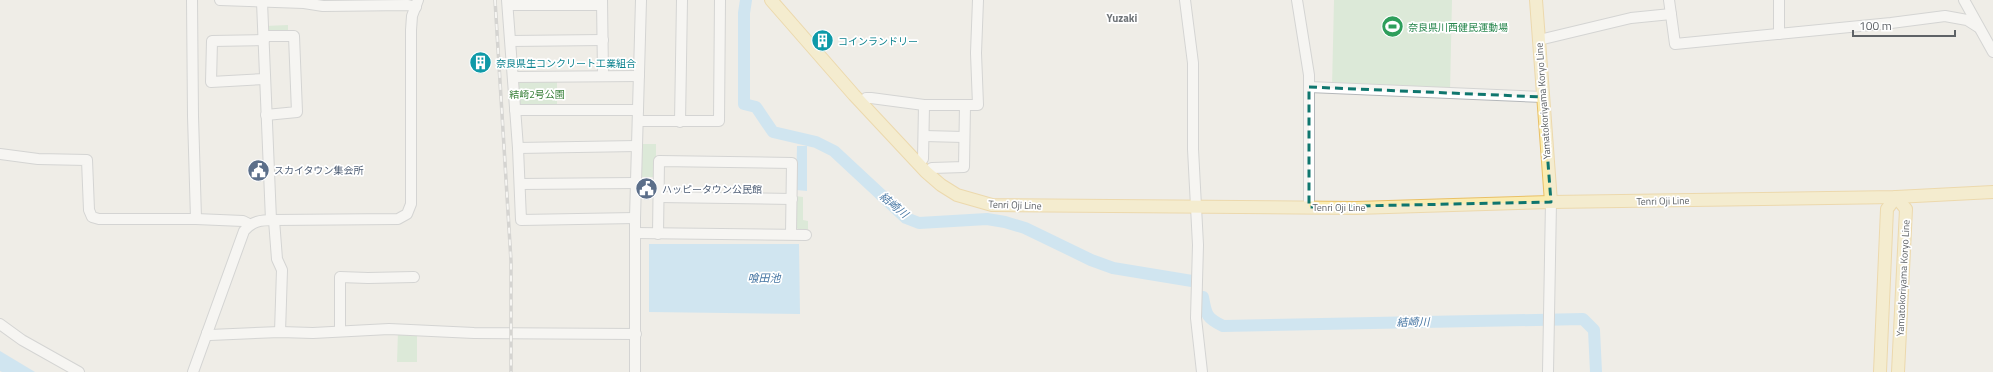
<svg xmlns="http://www.w3.org/2000/svg" width="1993" height="372" font-family="'Titillium Web','Noto Sans JP',sans-serif">
<rect width="100%" height="100%" fill="#efede7"/>
<!-- green -->
<g fill="#c6e5c5">
<polygon points="1334,0 1452,0 1450,92 1332,87"/>
<polygon points="288,25 288,34 270,34 265,26"/>
<polygon points="518,80 557,80 557,107 523,108 519,105"/>
<polygon points="642,144 656,144 656,177 641,177"/>
<polygon points="795,196 803,197 803,220 808,221 808,233 801,232 796,227"/>
<polygon points="398,331 417,332 417,362 397,362"/>
</g>
<!-- water -->
<g fill="#acdbfa">
<polygon points="797,146 807,146 807,191 796,190"/>
<polygon points="649,244 799,244 800,314 649,312"/>
<polygon points="0,351 35,372 2,372 0,371"/>
</g>
<g fill="none" stroke-linecap="round" stroke-linejoin="round">
<!-- river -->
<g stroke="#acdbfa" stroke-width="12">
<polyline points="746,0 744,13 744,104 756,107 773,132 816,142 834,151 906,218 919,223 987,219 1005,222 1025,228 1091,260 1113,268 1192,281"/>
<path d="M1203 297C1206 314 1206 318 1223 326L1583 319 1594 330 1596 372"/>
</g>
<defs>
<g id="minor">
<polyline points="192,0 193,116 196,219"/>
<polyline points="220,0 304,3 323,6 408,5 416,7"/>
<polyline points="507,0 518,148 521,220 635,218"/>
<polyline points="602,0 603,75"/>
<polyline points="1185,0 1193,63 1193,149 1198,245 1196,318 1202,372"/>
<polyline points="1297,0 1309,75 1309,207"/>
<polyline points="1669,0 1675,44 1891,23 1945,16 1967,20 1978,27"/>
<polyline points="1779,0 1779,34"/>
<polyline points="1964,0 1993,52"/>
<polyline points="262,2 271,220"/>
<polyline points="508,5 602,5"/>
<polyline points="264,36 294,36 297,112 266,115"/>
<polyline points="264,40 212,41 211,82 265,79"/>
<polyline points="1539,40 1631,18 1671,14"/>
<polyline points="511,41 603,40"/>
<polyline points="513,77 639,76"/>
<polyline points="1309,87 1543,97"/>
<polyline points="861,103 866,98 871,98 924,105 978,105 976,53 978,0"/>
<polyline points="515,110 638,110"/>
<polyline points="638,121 719,121 720,0"/>
<polyline points="680,122 682,0"/>
<polyline points="924,136 964,137"/>
<polyline points="518,148 637,146"/>
<polyline points="0,154 38,159 87,160 89,210 92,217 99,219 196,219 243,221 249,224"/>
<polyline points="918,164 923,159 924,105"/>
<polyline points="926,172 932,168 964,167 965,105"/>
<polyline points="520,184 636,183"/>
<polyline points="659,197 792,199"/>
<polyline points="274,220 277,259 282,270 280,332"/>
<polyline points="635,233 806,235"/>
<polyline points="658,234 659,161 792,163 791,234"/>
<polyline points="0,324 22,340 79,372"/>
<polyline points="340,331 340,277 368,278 414,277"/>
<polyline points="207,333 210,335 280,332 313,333 389,329 474,333 636,334"/>
<path d="M193 372 244 231C252 221 261 220 274 220L398 219 407 214 411 204V30L412 16 418 0"/>
<polyline points="635,372 635,218 641,0"/>
<polyline points="1548,372 1551,202"/>
</g>
<g id="major">
<polyline points="771,0 854,95 926,172 941,185 957,195 992,205 1356,208 1551,202 1896,197 1993,192"/>
<polyline points="1536,0 1551,202"/>
<polyline points="1896,197 1906,209 1898,372"/>
<polyline points="1880,372 1887,209 1896,197"/>
</g>
</defs>
<!-- minor casing -->
<use href="#minor" stroke="#b4b7ba" stroke-width="12"/>
<!-- major casing -->
<use href="#major" stroke="#e9c066" stroke-width="14"/>
<!-- minor -->
<use href="#minor" stroke="#fff" stroke-width="10"/>
<!-- major -->
<use href="#major" stroke="#faecb1" stroke-width="12"/>
<defs>
<polyline id="rail" points="495,0 511,261 511,372"/>
</defs>
<!-- rail casing -->
<use href="#rail" stroke="#b5b6b6" stroke-width="3.5"/>
<!-- rail -->
<use href="#rail" stroke="#fff" stroke-width="2" stroke-dasharray="6" stroke-linecap="butt"/>
</g>
<!-- marked area -->
<path d="M0 0H1993V372H0ZM1309 87 1543 97 1551 202 1309 207Z" fill="#efede7" fill-opacity=".55" fill-rule="evenodd"/>
<path fill="none" stroke="#0f766e" stroke-width="3" stroke-dasharray="8 5" stroke-linejoin="round" d="M1309 87 1543 97 1551 202 1309 207Z"/>
<!-- icons -->
<defs>
<symbol id="stadium-disc" viewBox="-11 -11 22 22"><circle r="9.5" fill="#2e9e5b" stroke="#fff"/><path d="M0-5a6.5 5 0 1 0 0 10a6.5 5 0 1 0 0-10ZM-3.5-1.8h7v3.6h-7Z" fill="#fff"/></symbol>
<symbol id="building-disc" viewBox="-11 -11 22 22"><circle r="9.5" fill="#0f9aa8" stroke="#fff"/><path d="M-4-6H4V6H1V3H-1V6H-4ZM-2.5-4.3h1.7v1.8h-1.7ZM.8-4.3h1.7v1.8H.8ZM-2.5-1h1.7V.8h-1.7ZM.8-1h1.7V.8H.8Z" fill="#fff"/></symbol>
<symbol id="civic-disc" viewBox="-11 -11 22 22"><circle r="9.5" fill="#5c6f8a" stroke="#fff"/><path d="M-.6-6.5H3V-4.5H.6V-3L4-1V1h2V6H-6V1h2V-1L-.6-3ZM-1.2 2.5V6h2.4V2.5Z" fill="#fff"/></symbol>
</defs>
<g fill-rule="evenodd">
<use href="#stadium-disc" x="1380" y="14" width="25" height="25"/>
<use href="#building-disc" x="810" y="28" width="25" height="25"/>
<use href="#building-disc" x="468" y="50" width="25" height="25"/>
<use href="#civic-disc" x="246" y="158" width="25" height="25"/>
<use href="#civic-disc" x="634" y="176" width="25" height="25"/>
</g>
<g text-anchor="middle" dominant-baseline="central" stroke-width="3.5" stroke-linejoin="round" paint-order="stroke">
<!-- leisure labels -->
<g font-size="10" fill="#27864d" stroke="#fff" text-anchor="start">
<text x="1408" y="27">奈良県川西健民運動場</text>
</g>
<!-- culture labels -->
<g font-size="10" fill="#0d838f" stroke="#fff" text-anchor="start">
<text x="838" y="41">コインランドリー</text>
<text x="496" y="63">奈良県生コンクリート工業組合</text>
</g>
<!-- park labels -->
<g font-size="10" fill="#3a813b" stroke="#fff">
<text x="537" y="94">結崎2号公園</text>
</g>
<!-- street labels -->
<g font-size="10" fill="#5e6266" stroke="#fff">
<text transform="translate(1543 101) rotate(-94)">Yamatokoriyama Koryo Line</text>
<text transform="translate(1663 201) rotate(-1)">Tenri Oji Line</text>
<text transform="translate(1015 205) rotate(2)">Tenri Oji Line</text>
<text x="1339" y="207">Tenri Oji Line</text>
<text transform="translate(1903 278) rotate(-87)">Yamatokoriyama Koryo Line</text>
</g>
<!-- service labels -->
<g font-size="10" fill="#4e5e75" stroke="#fff" text-anchor="start">
<text x="274" y="170">スカイタウン集会所</text>
<text x="662" y="189">ハッピータウン公民館</text>
</g>
<!-- neighbourhood labels -->
<g font-size="11" font-weight="bold" fill="#6f7478" stroke="#fff">
<text x="1122" y="18">Yuzaki</text>
</g>
<!-- water labels -->
<g font-size="11" font-style="italic" fill="#4676a3" stroke="#fff">
<text transform="translate(894 205) rotate(40)">結崎川</text>
<text x="764" y="278">喰田池</text>
<text transform="translate(1413 322) rotate(-1)">結崎川</text>
</g>
</g>
<!-- scale -->
<path d="M1853 30v6h102v-6" fill="none" stroke="#5e6266" stroke-width="2"/>
<text x="1859" y="30" font-size="12" fill="#5e6266" stroke="#ffffff" stroke-width="3" paint-order="stroke">100 m</text>
</svg>
